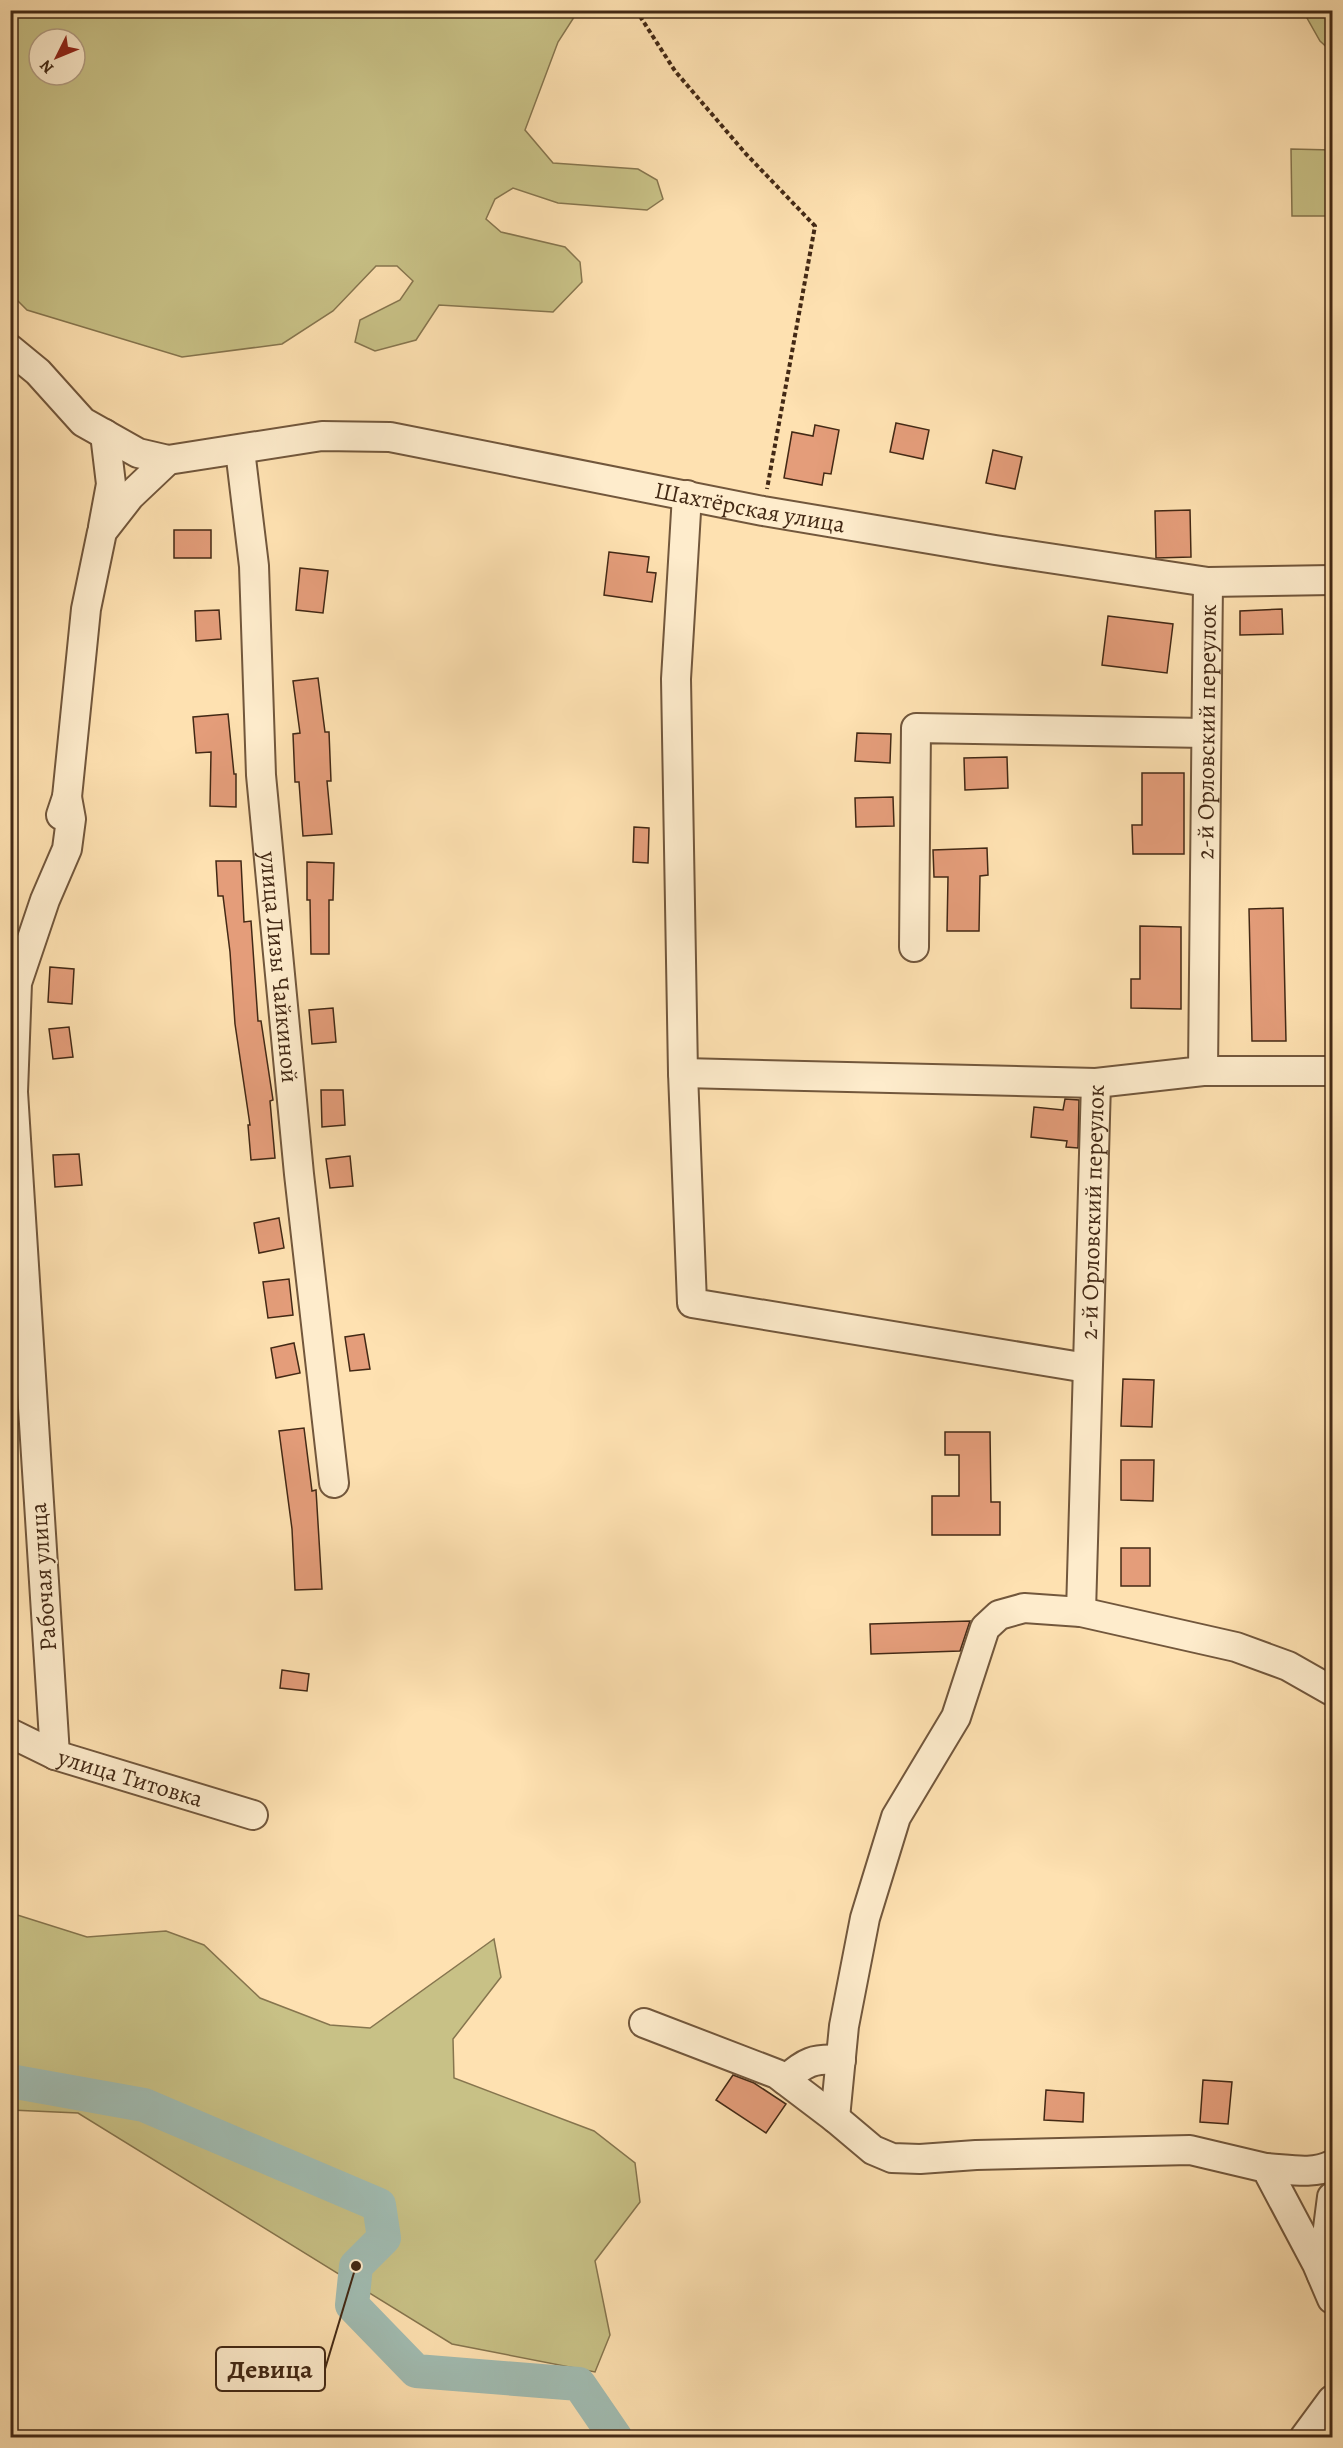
<svg xmlns="http://www.w3.org/2000/svg" width="1343" height="2448" font-family="Alegreya,serif">
<rect width="100%" height="100%" fill="#fee1b1"/>
<filter id="stains"><feTurbulence type="fractalNoise" baseFrequency=".00333" numOctaves="4"/><feColorMatrix values="0 0 0 0 .2 0 0 0 0 .09 0 0 0 0 .02 0 0 0 .5 -.17"/></filter>
<radialGradient id="worn" r=".72"><stop offset=".6" stop-color="#630" stop-opacity="0"/><stop offset="1" stop-color="#630" stop-opacity=".3"/></radialGradient>
<!-- green -->
<g fill="#c8c186" stroke="#86754e" stroke-width="1.5" fill-rule="evenodd">
<path d="M10 11H578L558 42 525 130 553 163 638 169 657 180 663 199 647 210 558 203 513 188 495 199 486 219 501 232 565 247 580 262 582 282 553 312 439 305 416 340 375 351 355 342 360 320 400 300 413 281 397 266H376L333 311 282 344 182 357 27 310 11 294ZM39 39H75V75H39Z"/>
<polygon points="1303,11 1332,11 1332,52 1320,41"/>
<polygon points="1291,149 1332,150 1332,216 1292,216"/>
<polygon points="11,1913 87,1937 166,1931 204,1945 260,1998 330,2025 370,2028 494,1939 501,1977 453,2039 454,2078 594,2131 635,2163 640,2202 595,2261 610,2335 595,2372 452,2344 78,2113 11,2110"/>
</g>
<g fill="none" stroke-linecap="round" stroke-linejoin="round">
<!-- river -->
<polyline stroke="#a1bcb2" stroke-width="34" points="10,2081 144,2105 379,2205 384,2238 356,2266 352,2305 416,2371 579,2384 616,2438"/>
</g>
<!-- building -->
<g fill="#e49d7a" stroke="#432915" stroke-width="1.5">
<polygon points="896,423 929,430 923,459 890,452"/>
<polygon points="815,425 839,430 831,474 824,473 822,485 784,478 792,432 813,436"/>
<polygon points="993,450 1022,457 1015,489 986,483"/>
<polygon points="1190,510 1191,557 1156,558 1155,511"/>
<rect x="174" y="530" width="37" height="28"/>
<polygon points="609,552 649,557 647,572 656,573 652,602 604,595"/>
<polygon points="300,568 328,571 323,613 296,610"/>
<polygon points="1282,609 1283,634 1240,635 1240,611"/>
<polygon points="219,610 221,639 196,641 195,611"/>
<polygon points="1108,616 1173,624 1167,673 1102,665"/>
<polygon points="318,678 325,732 329,732 331,781 327,781 332,834 303,836 299,782 295,782 293,734 300,733 293,681"/>
<polygon points="228,714 234,774 236,774 236,807 210,806 211,752 196,753 193,717"/>
<polygon points="857,733 891,734 890,763 855,761"/>
<polygon points="1007,757 1008,788 965,790 964,758"/>
<polygon points="1142,773 1184,773 1184,854 1133,854 1132,825 1142,825"/>
<polygon points="893,797 894,826 856,827 855,798"/>
<polygon points="634,827 649,828 648,863 633,862"/>
<polygon points="987,848 988,875 980,876 979,931 947,931 948,877 934,877 933,850"/>
<polygon points="216,861 241,861 244,922 251,921 258,1021 261,1021 273,1100 270,1101 275,1158 251,1160 248,1125 250,1125 235,1024 230,952 223,896 218,896"/>
<polygon points="307,862 334,863 333,900 329,900 329,954 311,954 310,900 307,900"/>
<polygon points="1283,908 1286,1041 1252,1041 1249,909"/>
<polygon points="1140,926 1181,927 1181,1009 1131,1008 1131,979 1140,979"/>
<polygon points="50,967 74,969 72,1004 48,1002"/>
<polygon points="333,1008 336,1042 312,1044 309,1010"/>
<polygon points="69,1027 73,1057 53,1059 49,1029"/>
<polygon points="321,1090 343,1090 345,1125 322,1127"/>
<polygon points="1065,1099 1079,1100 1078,1148 1066,1147 1067,1141 1031,1137 1034,1107 1063,1110"/>
<polygon points="79,1154 82,1185 55,1187 53,1155"/>
<polygon points="350,1156 353,1186 330,1188 326,1159"/>
<polygon points="279,1218 284,1248 259,1253 254,1223"/>
<polygon points="289,1279 293,1315 268,1318 263,1282"/>
<polygon points="364,1334 370,1369 350,1371 345,1337"/>
<polygon points="294,1343 300,1373 276,1378 271,1348"/>
<polygon points="1123,1379 1154,1380 1152,1427 1121,1426"/>
<polygon points="304,1428 312,1491 316,1490 322,1589 295,1590 292,1529 279,1431"/>
<polygon points="945,1432 990,1432 991,1502 1000,1502 1000,1535 932,1535 932,1496 959,1496 959,1455 945,1455"/>
<polygon points="1121,1460 1154,1460 1153,1501 1121,1500"/>
<rect x="1121" y="1548" width="29" height="38"/>
<polygon points="970,1621 960,1651 871,1654 870,1624"/>
<polygon points="282,1670 309,1674 307,1691 280,1688"/>
<polygon points="733,2075 754,2083 786,2104 766,2133 716,2100"/>
<polygon points="1203,2080 1232,2082 1228,2124 1200,2122"/>
<polygon points="1046,2090 1084,2093 1083,2122 1044,2120"/>
</g>
<g fill="none" stroke-linecap="round" stroke-linejoin="round">
<defs>
<g id="minor">
<path id="s1" d="M10 349 38 372 83 422 138 453 168 460 322 436 390 437 763 511 995 550 1208 582 1332 580"/>
<path id="s2" d="M240 450 254 566 261 775 299 1174 334 1483"/>
<polyline points="687,495 676,679 683,1073 692,1303 1087,1368"/>
<polyline points="103,527 111,484 105,434"/>
<polyline points="61,815 67,797 86,609 102,532 130,496 168,460"/>
<polyline points="914,947 916,728 1206,733"/>
<polyline points="1203,1071 1332,1071"/>
<polyline points="683,1073 1096,1083"/>
<path id="s3" d="M1081 1612 1096 1083 1203 1071 1208 582"/>
<path id="s4" d="M10 1733 55 1755 253 1815"/>
<polyline points="55,1755 13,1092 17,983 45,900 67,849 71,819 67,797"/>
<polyline points="644,2023 777,2074 835,2118 873,2150 892,2158 920,2159 976,2155 1190,2150 1266,2168 1317,2264 1332,2299"/>
<path d="M785 2080C805 2062 813 2058 841 2060"/>
<polyline points="835,2118 844,2026 865,1918 896,1817 956,1717 985,1628 999,1615 1024,1608 1081,1612 1236,1647 1288,1666 1332,1691"/>
<path d="M1266 2168C1287 2169 1313 2175 1332 2165"/>
<polyline points="1322,2275 1332,2197"/>
<polyline points="1304,2438 1332,2400"/>
</g>
</defs>
<!-- minor casing -->
<use href="#minor" stroke="#72573c" stroke-width="32"/>
<!-- path -->
<polyline stroke="#432915" stroke-width="4" stroke-dasharray="4.5 3" stroke-linecap="butt" points="636,10 675,71 746,154 815,226 767,489"/>
<!-- minor -->
<use href="#minor" stroke="#feeccc" stroke-width="28"/>
</g>
<g text-anchor="middle" dominant-baseline="central" stroke-width="4.5" stroke-linejoin="round" paint-order="stroke">
<!-- street labels -->
<g font-size="24" fill="#432915" stroke="#feeccc">
<text stroke="none"><textPath href="#s1" startOffset="788">Шахтёрская улица</textPath></text>
<text stroke="none"><textPath href="#s3" startOffset="976">2-й Орловский переулок</textPath></text>
<text stroke="none"><textPath href="#s2" startOffset="519">улица Лизы Чайкиной</textPath></text>
<text stroke="none"><textPath href="#s3" startOffset="400">2-й Орловский переулок</textPath></text>
<text transform="translate(43 1577) rotate(-94)">Рабочая улица</text>
<text stroke="none"><textPath href="#s4" startOffset="129">улица Титовка</textPath></text>
</g>
</g>
<!-- callouts -->
<path fill="none" stroke="#432915" stroke-width="2" d="M356 2266L325 2369"/>
<circle fill="#432915" stroke="#feeccc" stroke-width="2" cx="356" cy="2266" r="6"/>
<rect fill="#feeccc" stroke="#432915" stroke-width="2" x="216" y="2347" width="109" height="44" rx="6"/>
<g font-size="26" text-anchor="middle" font-weight="bold" fill="#432915">
<text x="270" y="2378">Девица</text>
</g>
<!-- margin -->
<rect width="1343" height="2448" fill="none" stroke="#fee1b1" stroke-width="36"/>
<rect x="12" y="12" width="1319" height="2424" fill="none" stroke="#432915" stroke-width="3"/>
<rect x="18" y="18" width="1307" height="2412" fill="none" stroke="#432915" stroke-width="1.5"/>
<!-- north arrow -->
<g transform="translate(57 57) rotate(227)"><circle r="28" fill="#feeccc" stroke="#b39e83" stroke-width="1.5"/>
<path d="M0-4.5L10 22L0 15L-10 22Z" fill="#8f2418"/>
<text y="-9" font-size="16" font-weight="bold" text-anchor="middle" fill="#432915">N</text>
</g>
<rect width="100%" height="100%" filter="url(#stains)"/>
<rect width="100%" height="100%" fill="url(#worn)"/>
</svg>
